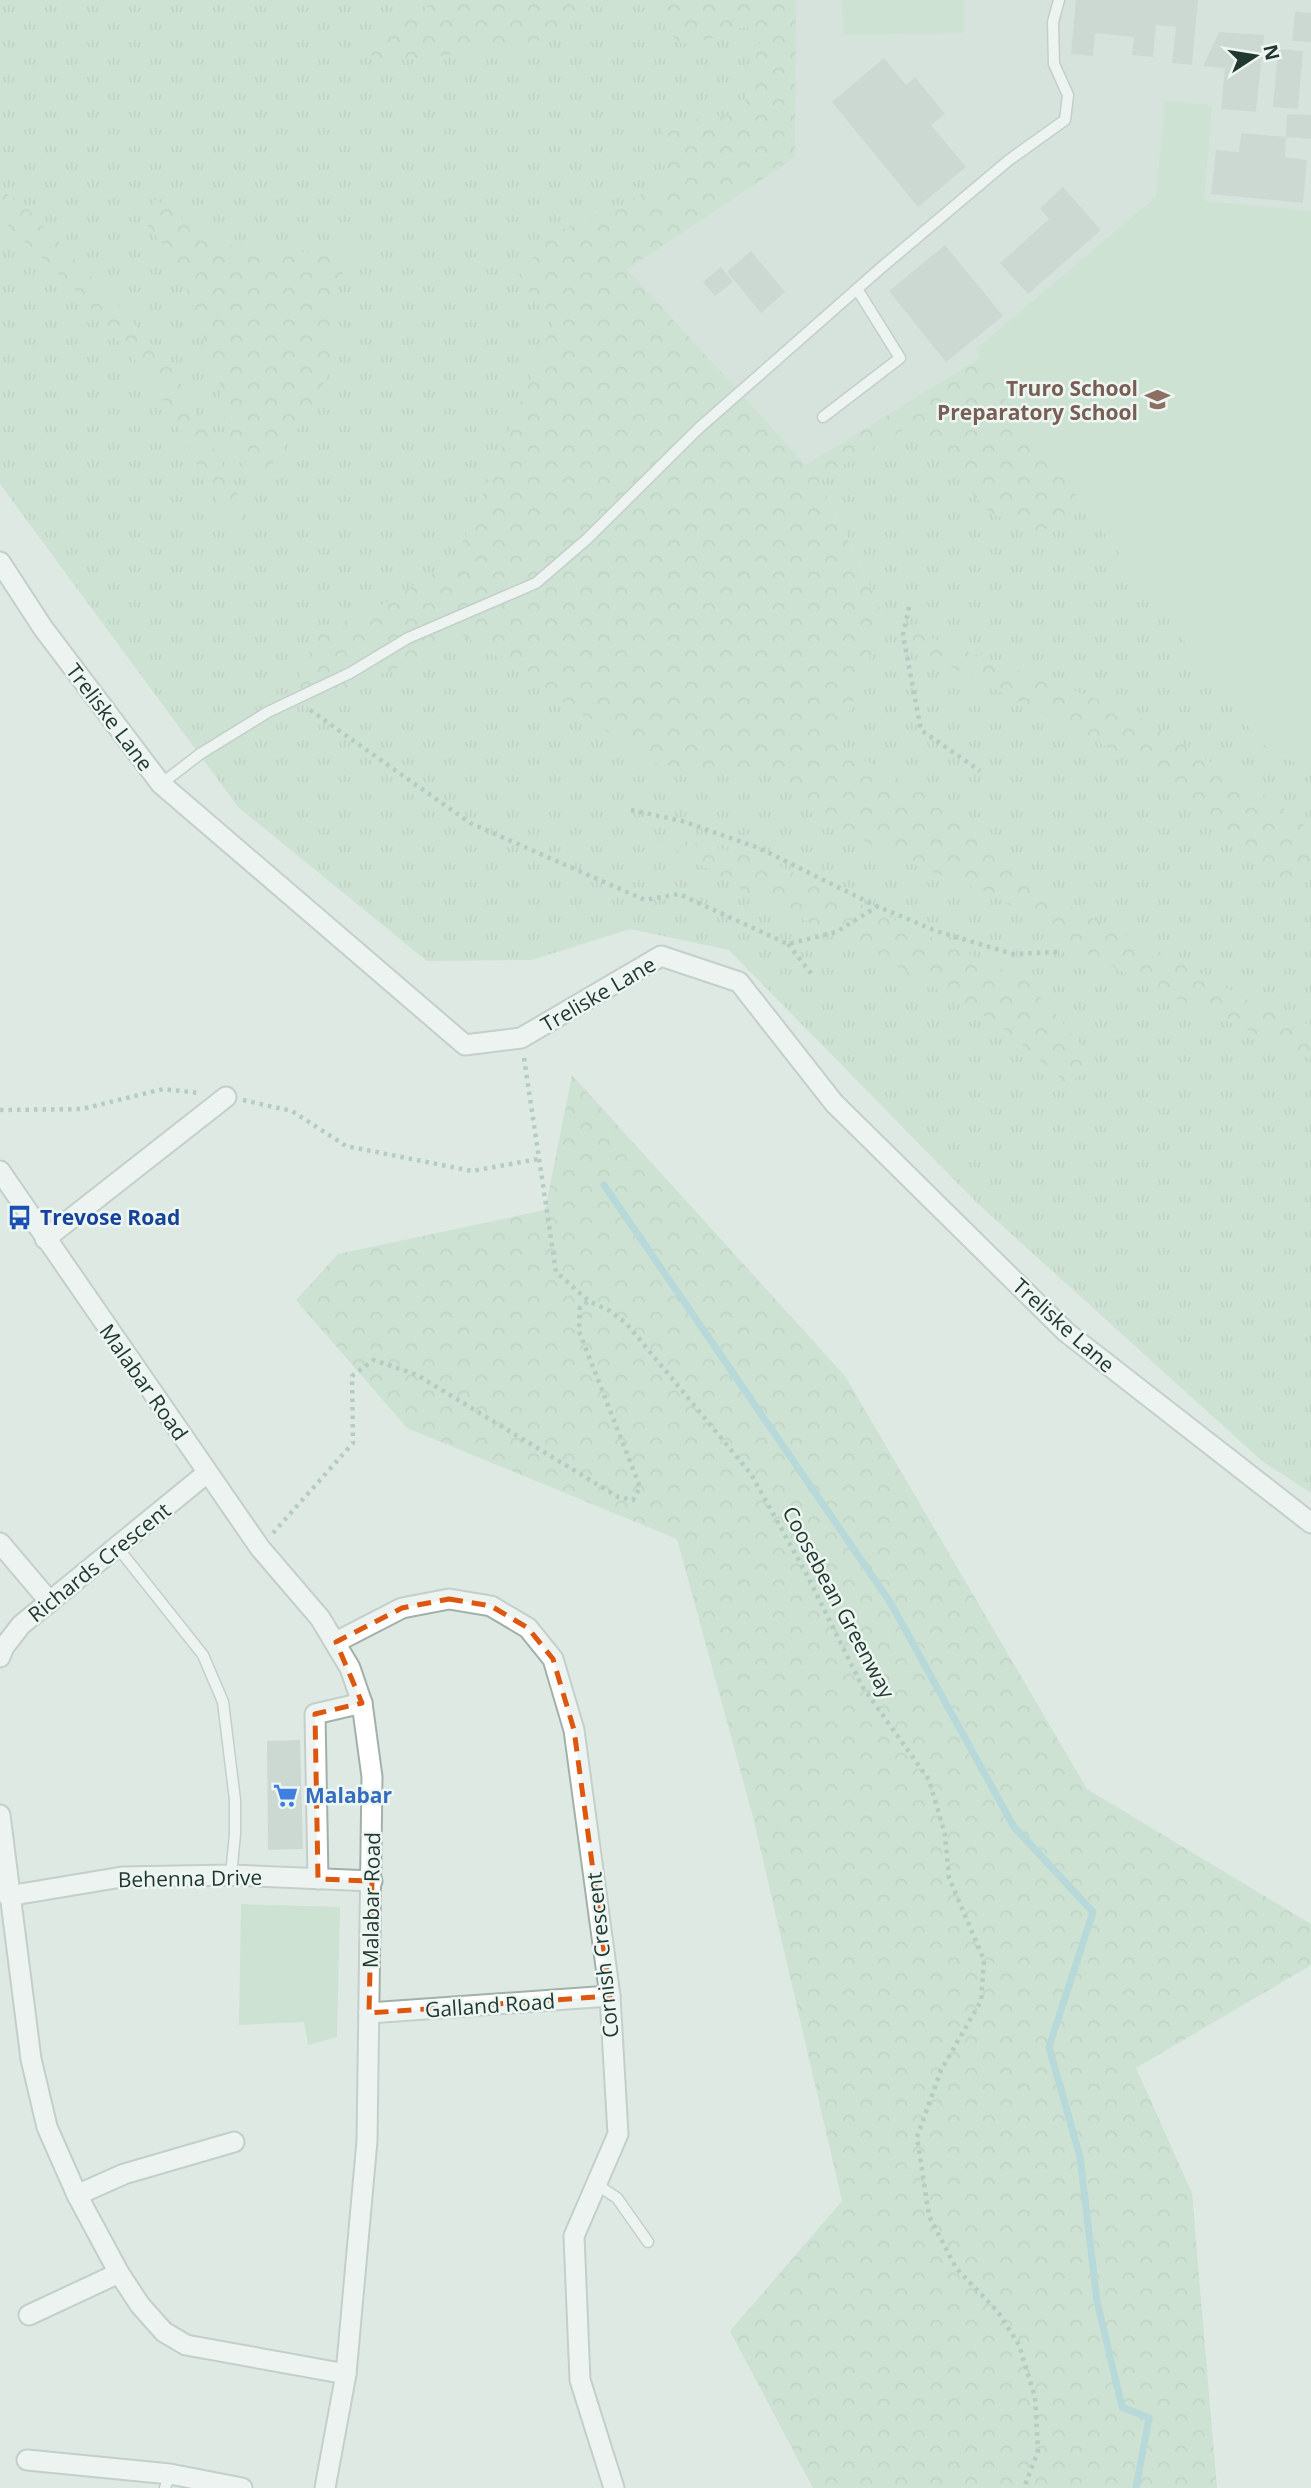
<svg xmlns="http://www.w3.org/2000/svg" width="1311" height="2488" font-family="'Open Sans',sans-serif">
<defs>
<pattern id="grass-tufts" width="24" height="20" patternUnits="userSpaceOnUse" patternTransform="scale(1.75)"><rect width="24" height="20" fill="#b8d9bf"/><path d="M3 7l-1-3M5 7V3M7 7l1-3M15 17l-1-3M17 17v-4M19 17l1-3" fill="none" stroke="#9ebba4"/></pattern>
<pattern id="forest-crowns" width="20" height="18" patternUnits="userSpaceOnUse" patternTransform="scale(1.75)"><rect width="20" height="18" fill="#b8d9bf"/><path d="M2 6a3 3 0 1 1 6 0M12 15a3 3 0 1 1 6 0" fill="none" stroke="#9ebba4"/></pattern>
</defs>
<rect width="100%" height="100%" fill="#dee9e4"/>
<!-- built -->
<polygon fill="#cdd9d3" points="791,0 1311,0 1311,772 819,479 625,267"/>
<!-- grass -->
<polygon fill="url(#grass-tufts)" points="0,0 791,0 795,157 557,314 885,619 819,479 990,379 1260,742 1311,772 1311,1493 1262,1461 976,1202 729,950 630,929 532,960 427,961 238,807 0,484"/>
<!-- forest -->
<g fill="url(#forest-crowns)">
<polygon points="440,0 581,0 566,31 519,47 382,62 369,53 381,35"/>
<polygon points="663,0 796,0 795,157 627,269 806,465 982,357 1311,772 1260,742 1080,499 1064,522 1037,532 990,513 957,476 919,421 819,479 885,619 836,745 977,822 1021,882 1174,959 1269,1012 1311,1025 1311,1058 1183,1002 1052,936 996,895 889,856 829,819 774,774 658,765 460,633 420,658 331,696 298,689 300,671 321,631 384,604 455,560 557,314 536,304 519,274 555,232 612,210 665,182 663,124 742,113 760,41 746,26 715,38 682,44 665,30"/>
<polygon points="0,189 25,206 111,297 174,370 243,505 242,520 234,523 216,500 153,382 79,294 0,218"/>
<polygon points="154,198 217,244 313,253 360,244 332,291 332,366 310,412 266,472 246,477 227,438 219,382 178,264 146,224"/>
<polygon points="913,631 1131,712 1276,803 1311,831 1311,879 1307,882 1276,882 1185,793 1117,752 909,645"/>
<polygon points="647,833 764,859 1029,982 1085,1050 1086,1072 1066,1083 998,1024 879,956 748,893"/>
<polygon points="572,1075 845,1376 1087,1789 1311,1924 1311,1965 1136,2068 1192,2193 1217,2488 813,2488 730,2331 842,2201 753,1817 677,1539 407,1428 296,1300 338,1254 545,1210"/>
</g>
<!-- park -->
<g fill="#b8d9bf">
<polygon points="842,0 964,0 964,33 843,35"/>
<polygon points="1165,101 1212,105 1204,201 1311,211 1311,772 1260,742 990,379 976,349 1156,197"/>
<polygon points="241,1904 340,1907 337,2037 308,2045 304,2022 239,2025"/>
</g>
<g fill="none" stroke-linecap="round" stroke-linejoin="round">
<!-- stream -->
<polyline stroke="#89c5cc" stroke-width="7" points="604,1185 890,1602 1014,1827 1093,1912 1049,2047 1080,2157 1097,2301 1122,2407 1149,2418 1136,2488"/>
</g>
<!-- building -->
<g fill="#b7c6bf">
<polygon points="1076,0 1198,0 1192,65 1172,63 1176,27 1156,25 1153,57 1132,55 1134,37 1095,33 1093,56 1071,54"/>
<polygon points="1295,12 1311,13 1311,42 1292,41"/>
<polygon points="1219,32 1264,35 1256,112 1221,109 1225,68 1203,66"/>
<polygon points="1278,49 1303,51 1298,109 1273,107"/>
<polygon points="884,58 906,85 915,77 945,114 931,125 966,167 918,207 832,102"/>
<polygon points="1287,114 1311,115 1311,139 1286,137"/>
<polygon points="1241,133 1286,137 1285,157 1307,160 1303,203 1211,194 1216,150 1239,152"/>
<polygon points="1063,187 1101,230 1028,294 1000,263 1049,219 1040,208"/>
<polygon points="945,245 1003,316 946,362 889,291"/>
<polygon points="751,251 785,292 761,313 727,272"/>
<polygon points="721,267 733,282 715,296 703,282"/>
<polygon points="300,1740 303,1849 268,1850 267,1741"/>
</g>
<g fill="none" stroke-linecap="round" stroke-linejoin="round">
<defs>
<g id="service">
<polyline points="823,417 900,358 857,289"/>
<polyline points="161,784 200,754 268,712 350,673 408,638 536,583 587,539 699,428 882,267 1009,160 1065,120 1068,95 1054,64 1053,22 1059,0"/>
<polyline points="118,1548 203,1655 223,1702 235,1800 235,1834 231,1875"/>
<polyline points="596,2184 617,2198 648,2242"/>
<polyline points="165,2488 170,2474"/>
</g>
<g id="minor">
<polyline points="0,562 43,628 161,784 465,1045 521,1038 661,956 739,982 834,1103 1066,1332 1311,1523"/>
<polyline points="0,1171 260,1548 320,1618 350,1668 362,1703 372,1777 367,2141 346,2374 325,2488"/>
<polyline points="45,1239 226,1097"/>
<polyline points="0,1543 50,1602"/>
<polyline points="336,1642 402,1608 449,1599 491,1606 528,1628 553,1659 574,1730 610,1996 618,2134 574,2236 580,2380 614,2488"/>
<polyline points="0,1657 4,1647 21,1625 207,1473"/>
<polyline points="0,1815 31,2059 47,2127 77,2195 119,2273 140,2305 164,2332 186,2345 346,2374"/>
<polyline points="318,1879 315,1714 362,1703"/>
<polyline points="8,1896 122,1877 231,1875 372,1881"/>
<polyline points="369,2013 610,1996"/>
<polyline points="77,2195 124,2174 234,2142"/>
<polyline points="29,2315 119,2273"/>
<polyline points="27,2460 170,2474 242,2488"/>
</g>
</defs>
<!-- service casing -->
<use href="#service" stroke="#a2b0aa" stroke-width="13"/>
<!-- minor casing -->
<use href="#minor" stroke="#a2b0aa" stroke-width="23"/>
<!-- path -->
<g stroke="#81ab9b" stroke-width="4.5" stroke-dasharray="3.5 5" stroke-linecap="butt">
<polyline points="909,607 903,635 921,730 980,771"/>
<polyline points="310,710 470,823 645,900 679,894 788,944 836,932 878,906"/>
<polyline points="631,810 682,821 759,848 872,904 936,931 1013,954 1057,952"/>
<polyline points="788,944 814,977"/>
<polyline points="524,1058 556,1272 589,1301 610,1311 626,1323 751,1474 807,1575 862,1686 929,1780 945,1834 949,1878 984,1960 981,2001 941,2070 917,2137 929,2216 956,2268 998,2312 1019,2345 1035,2397 1038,2451 1024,2488"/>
<polyline points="243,1100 292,1111 346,1146 472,1171 538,1159"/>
<polyline points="0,1110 82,1109 163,1089 199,1093"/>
<polyline points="273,1533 353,1443 352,1376 374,1360 417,1375 618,1497 633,1500 640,1487 579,1331 580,1307 589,1301"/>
</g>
<!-- service -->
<use href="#service" stroke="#fff" stroke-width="10"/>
<!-- minor -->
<use href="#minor" stroke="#fff" stroke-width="19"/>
</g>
<!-- marked area -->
<path d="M0 0H1311V2488H0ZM449 1599 491 1606 528 1628 553 1659 574 1730 610 1996 369 2013 372 1881 318 1879 315 1714 362 1703 336 1642 402 1608Z" fill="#dee9e4" fill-opacity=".55" fill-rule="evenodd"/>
<path fill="none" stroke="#de570e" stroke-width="5" stroke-dasharray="14 9" stroke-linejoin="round" d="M449 1599 491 1606 528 1628 553 1659 574 1730 610 1996 369 2013 372 1881 318 1879 315 1714 362 1703 336 1642 402 1608Z"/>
<!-- icons -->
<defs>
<symbol id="school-bare" viewBox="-9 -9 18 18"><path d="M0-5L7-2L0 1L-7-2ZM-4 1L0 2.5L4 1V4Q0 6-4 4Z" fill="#8d6e63" stroke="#eef6f2" stroke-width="2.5" paint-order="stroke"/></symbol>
<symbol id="bus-bare" viewBox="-9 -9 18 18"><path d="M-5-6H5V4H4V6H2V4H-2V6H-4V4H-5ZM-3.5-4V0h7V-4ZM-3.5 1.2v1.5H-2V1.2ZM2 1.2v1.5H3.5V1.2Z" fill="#1a4fb4" stroke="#eef6f2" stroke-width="2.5" paint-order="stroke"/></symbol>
<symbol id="supermarket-bare" viewBox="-9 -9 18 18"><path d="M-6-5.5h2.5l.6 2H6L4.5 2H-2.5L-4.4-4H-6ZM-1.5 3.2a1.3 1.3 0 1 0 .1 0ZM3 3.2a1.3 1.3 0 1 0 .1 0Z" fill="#3f7fe0" stroke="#eef6f2" stroke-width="2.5" paint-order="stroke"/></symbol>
</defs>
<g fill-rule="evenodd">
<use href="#school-bare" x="1140" y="382" width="35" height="35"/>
<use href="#bus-bare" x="2" y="1200" width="35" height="35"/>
<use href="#supermarket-bare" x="268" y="1778" width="35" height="35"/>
</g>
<g text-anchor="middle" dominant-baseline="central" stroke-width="5" stroke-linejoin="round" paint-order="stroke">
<!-- education labels -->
<g font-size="21" font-weight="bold" fill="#785e54" stroke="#eef6f2" text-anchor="end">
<text x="1138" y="388">Truro School<tspan x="1138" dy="24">Preparatory School</tspan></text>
</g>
<!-- street labels -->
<g font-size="21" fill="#213830" stroke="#eef6f2">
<text transform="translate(110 717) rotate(53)">Treliske Lane</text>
<text transform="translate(598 994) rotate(-30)">Treliske Lane</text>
<text transform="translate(1064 1325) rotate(42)">Treliske Lane</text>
<text transform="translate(144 1382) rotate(55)">Malabar Road</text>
<text transform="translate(99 1562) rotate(-39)">Richards Crescent</text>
<text transform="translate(839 1602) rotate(62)">Coosebean Greenway</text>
<text transform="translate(190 1878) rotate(-1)">Behenna Drive</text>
<text transform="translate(371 1900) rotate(-89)">Malabar Road</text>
<text transform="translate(602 1955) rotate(-96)">Cornish Crescent</text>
<text transform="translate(490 2005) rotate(-4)">Galland Road</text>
</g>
<!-- transit labels -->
<g font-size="21" font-weight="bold" fill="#164399" stroke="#eef6f2" text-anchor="start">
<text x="40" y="1217">Trevose Road</text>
</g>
<!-- shop labels -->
<g font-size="21" font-weight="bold" fill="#366cbe" stroke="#eef6f2" text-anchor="start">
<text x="305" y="1795">Malabar</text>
</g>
</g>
<!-- north arrow -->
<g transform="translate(1255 56) rotate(78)" stroke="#eef6f2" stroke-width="5" paint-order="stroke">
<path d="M0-5L12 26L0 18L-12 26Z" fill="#213830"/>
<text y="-10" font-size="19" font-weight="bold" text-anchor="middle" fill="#213830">N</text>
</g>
</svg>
